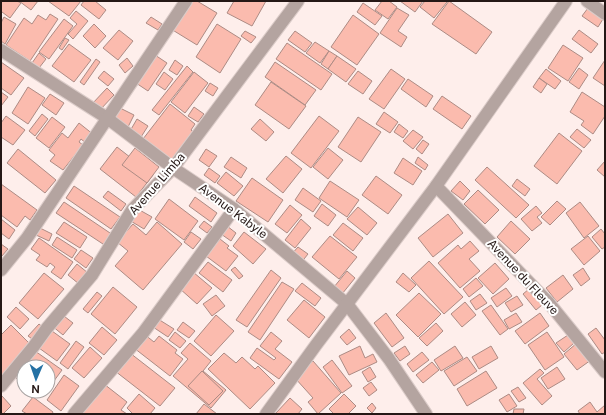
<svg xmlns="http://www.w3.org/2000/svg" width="606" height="415" font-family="'Public Sans',sans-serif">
<rect width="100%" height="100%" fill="#feeeeb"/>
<!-- building -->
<g fill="#fbbbae" stroke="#ad8b84">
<polygon points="1,1 17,1 21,3 10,18 2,12 1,13"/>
<polygon points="19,1 38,1 31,10"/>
<polygon points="48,1 81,1 69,16"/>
<polygon points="84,1 95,1 106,10 99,19 81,5"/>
<polygon points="189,1 197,1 217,13 197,45 171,29"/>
<polygon points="234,1 266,1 252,26 227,13"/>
<polygon points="382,1 389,1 397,7 388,19 375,10"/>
<polygon points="400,1 423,1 415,12"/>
<polygon points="425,1 445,1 447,2 434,18 420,7"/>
<polygon points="449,1 492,32 476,54 432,24"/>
<polygon points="363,3 382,16 375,25 357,12"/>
<polygon points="397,8 409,15 398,31 407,37 401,47 380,33"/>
<polygon points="588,8 603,19 598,27 582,16"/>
<polygon points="76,11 88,21 73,39 68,34 77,24 70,18"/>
<polygon points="50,14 58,19 30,61 6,45 24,18 32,24 38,15 46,20"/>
<polygon points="353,15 379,34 357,65 331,47"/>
<polygon points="4,17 16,24 5,44 1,41 1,23"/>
<polygon points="151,17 162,24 158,30 146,23"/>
<polygon points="64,19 73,26 49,59 39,52"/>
<polygon points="94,24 106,36 95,48 83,36"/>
<polygon points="217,24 241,39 220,73 196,57"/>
<polygon points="119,30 133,41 118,60 103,48"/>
<polygon points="579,30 598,44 591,53 572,39"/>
<polygon points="245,31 256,37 251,43 241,36"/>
<polygon points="295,31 312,43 305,52 288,40"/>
<polygon points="65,38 69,40 62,50 59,48"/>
<polygon points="315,42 329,51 320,63 306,53"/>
<polygon points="287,43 332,74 321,90 276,59"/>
<polygon points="69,44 91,60 74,82 52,66"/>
<polygon points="563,45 583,58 568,81 548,68"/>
<polygon points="329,51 337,56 328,69 321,64"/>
<polygon points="39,53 46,59 39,68 32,63"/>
<polygon points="155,55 167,63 148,91 136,83"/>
<polygon points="337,56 356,69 346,82 328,69"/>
<polygon points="127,58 133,66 125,73 119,65"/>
<polygon points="96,59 100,62 84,85 80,82"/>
<polygon points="175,60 183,66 177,75 169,70"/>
<polygon points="605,60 605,86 593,78"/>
<polygon points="1,62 24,78 11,95 1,88"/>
<polygon points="275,62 316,90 305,105 265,77"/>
<polygon points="187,66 193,72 159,115 152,110"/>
<polygon points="579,68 588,75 579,89 569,82"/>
<polygon points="391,69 405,79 384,109 369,99"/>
<polygon points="546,69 561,81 555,89 539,78"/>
<polygon points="104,71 114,79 108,86 98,78"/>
<polygon points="358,71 372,81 363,94 348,84"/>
<polygon points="164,72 173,79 165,90 156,84"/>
<polygon points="194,72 208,83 185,113 171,102"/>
<polygon points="539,78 547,84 541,93 533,87"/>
<polygon points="408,79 433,96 426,107 401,89"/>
<polygon points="271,82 306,106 289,129 255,105"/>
<polygon points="210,83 218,88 213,96 205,91"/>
<polygon points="28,87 45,98 28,124 12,113"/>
<polygon points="107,88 114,95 99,111 92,104"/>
<polygon points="1,92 8,97 1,106"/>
<polygon points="582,92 605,107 605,116 593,134 581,125 584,121 570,112"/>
<polygon points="50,94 64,103 56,115 42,105"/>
<polygon points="442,96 471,116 462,129 433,109"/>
<polygon points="170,104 195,124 191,130 197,135 173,161 143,139"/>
<polygon points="194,107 204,114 198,122 188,116"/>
<polygon points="120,108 134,115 127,129 113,121"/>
<polygon points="384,112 398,122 390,133 376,124"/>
<polygon points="42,114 48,119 35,136 29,131"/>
<polygon points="6,116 25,130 13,145 1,137 1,123"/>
<polygon points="319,116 339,131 311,168 291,153"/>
<polygon points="52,117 65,127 49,148 36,138"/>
<polygon points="358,117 381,132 361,162 338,147"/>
<polygon points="137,119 148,126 141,137 130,131"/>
<polygon points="260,119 274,132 266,141 251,129"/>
<polygon points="79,123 94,135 87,144 81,139 79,142 83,145 63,170 50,161 55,155 49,150 62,133 68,138"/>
<polygon points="399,124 408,131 403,138 394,132"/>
<polygon points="577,129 591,140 584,148 570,137"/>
<polygon points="413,130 423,137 413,149 403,141"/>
<polygon points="559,133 582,151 557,184 534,166"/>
<polygon points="423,140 429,144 422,154 416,149"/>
<polygon points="117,147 153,175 136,197 100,169"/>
<polygon points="135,148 159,167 147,183 122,165"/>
<polygon points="328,148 343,160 328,179 313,167"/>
<polygon points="18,149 56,180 45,193 7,163"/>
<polygon points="206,149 217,156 209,167 199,160"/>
<polygon points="286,156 302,169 283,193 266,179"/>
<polygon points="231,157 247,168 241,178 224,167"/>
<polygon points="418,157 428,165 425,170 415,163"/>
<polygon points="403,158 422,171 413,185 394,173"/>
<polygon points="605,161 605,177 597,170"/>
<polygon points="487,167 529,205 516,218 475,180"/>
<polygon points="209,168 220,176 215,183 204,175"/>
<polygon points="226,172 243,186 234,196 217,183"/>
<polygon points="376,176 402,195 388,214 362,195"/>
<polygon points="252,178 283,200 268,222 236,201"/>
<polygon points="517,179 530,189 525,196 512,186"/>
<polygon points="330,181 359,200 347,217 319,198"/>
<polygon points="460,181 470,191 463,200 451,191"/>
<polygon points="1,184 37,210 30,220 25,216 17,227 1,215"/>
<polygon points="74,186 120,217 111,229 66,198"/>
<polygon points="303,188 321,201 313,212 295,200"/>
<polygon points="478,190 499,210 485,224 464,204"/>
<polygon points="108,191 126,204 121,211 103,197"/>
<polygon points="195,197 217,213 211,222 189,206"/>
<polygon points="169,199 198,221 184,240 155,219"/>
<polygon points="557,201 566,209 550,225 541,217"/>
<polygon points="64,202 113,235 106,246 56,213"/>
<polygon points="580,202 599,226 584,238 566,213"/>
<polygon points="322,204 336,215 328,226 314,216"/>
<polygon points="290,205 302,215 287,233 275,224"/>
<polygon points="536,206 542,213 537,217 542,223 532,231 521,219"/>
<polygon points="358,207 377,223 367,235 347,219"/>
<polygon points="136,208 152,217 144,229 129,220"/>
<polygon points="448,214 463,233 433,257 418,238"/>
<polygon points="1,219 15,230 9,239 1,233"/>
<polygon points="301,219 311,228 295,248 285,240"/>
<polygon points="204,221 212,227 207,233 199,227"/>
<polygon points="511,221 530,239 515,254 497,237"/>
<polygon points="64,222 87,237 80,248 56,233"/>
<polygon points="157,222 182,244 143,290 115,266 128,251 117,242 133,224 146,235"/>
<polygon points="343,223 363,238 353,251 333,235"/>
<polygon points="227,226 236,233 231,241 221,234"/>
<polygon points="40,228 52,234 49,241 36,235"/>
<polygon points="601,229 605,234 605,247 602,249 592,237"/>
<polygon points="191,232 201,239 193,249 184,242"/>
<polygon points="244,232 266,249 253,264 233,246"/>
<polygon points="330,236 357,257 339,279 312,257"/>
<polygon points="588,236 600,251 584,265 571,249"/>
<polygon points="57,237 77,250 72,258 52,245"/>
<polygon points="39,238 73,262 61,279 51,272 55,267 50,263 47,267 36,260 40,255 31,249"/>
<polygon points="220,239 229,246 227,248 238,256 226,271 206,256"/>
<polygon points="470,241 479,251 469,259 480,271 460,288 438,263 458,245 461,249"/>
<polygon points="1,244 8,249 1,257"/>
<polygon points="298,247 308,254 300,264 290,256"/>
<polygon points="81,250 93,258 86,268 74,259"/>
<polygon points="429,261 463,297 444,314 411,278"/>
<polygon points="208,262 232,280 223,292 199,273"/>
<polygon points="495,263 509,279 493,294 478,278"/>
<polygon points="77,264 88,273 79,284 68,275"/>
<polygon points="235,267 243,276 239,279 231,270"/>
<polygon points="583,268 590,279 581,286 573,275"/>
<polygon points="271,270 281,278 247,327 236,320"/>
<polygon points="347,271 355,278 342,294 334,287"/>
<polygon points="193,272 212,288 197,304 179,288"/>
<polygon points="44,273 64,289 38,319 19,303"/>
<polygon points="403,273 416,285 409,292 396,282"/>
<polygon points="563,275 573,289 557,302 546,288"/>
<polygon points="476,278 483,286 469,297 463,289"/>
<polygon points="282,282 294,289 260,340 248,332"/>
<polygon points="302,283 321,298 315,306 295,291"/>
<polygon points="113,287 137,307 115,334 91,314"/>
<polygon points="506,288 512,296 497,307 491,298"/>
<polygon points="529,289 542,305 536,310 523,294"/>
<polygon points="97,292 102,296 88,313 83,309"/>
<polygon points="419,293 441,314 418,337 396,315"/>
<polygon points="480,294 487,303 476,310 470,301"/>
<polygon points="216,295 225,306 212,316 203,304"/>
<polygon points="517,296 523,305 511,312 505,303"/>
<polygon points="304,300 325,317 309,338 287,320"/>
<polygon points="465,302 476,315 462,327 451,314"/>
<polygon points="491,305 508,329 500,335 482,311"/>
<polygon points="16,307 29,319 20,329 7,317"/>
<polygon points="60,313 73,323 63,335 51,325"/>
<polygon points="386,313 404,338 392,347 374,323"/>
<polygon points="516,313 522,322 509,329 504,320"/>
<polygon points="540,313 549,326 525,344 515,331"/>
<polygon points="216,315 234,331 211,356 194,341"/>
<polygon points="158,319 174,329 168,337 153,327"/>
<polygon points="183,322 195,331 189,338 177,330"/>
<polygon points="436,323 443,331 427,346 419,338"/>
<polygon points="39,324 45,329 35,341 28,336"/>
<polygon points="11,325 32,346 2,377 1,376 1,335"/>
<polygon points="102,327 117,340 104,355 89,343"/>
<polygon points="596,328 605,340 605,352 602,354 588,334"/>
<polygon points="349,329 356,338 347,345 340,337"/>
<polygon points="52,331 70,344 57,361 39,348"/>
<polygon points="175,332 186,341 180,348 169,340"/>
<polygon points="271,332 282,341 275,349 292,362 279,379 250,358 257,348 274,360 276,358 260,346"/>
<polygon points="547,332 564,357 545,370 528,345"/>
<polygon points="144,334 154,342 159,336 177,350 175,353 183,359 170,376 134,348"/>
<polygon points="568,335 574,343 564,352 556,343"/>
<polygon points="76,341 84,347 68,369 60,363"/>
<polygon points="190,343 211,361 203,371 226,390 211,408 173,376 188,359 181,353"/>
<polygon points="577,343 591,360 577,370 564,354"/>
<polygon points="360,346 365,358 373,354 377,362 349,375 339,356"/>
<polygon points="405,346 410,354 400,361 394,353"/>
<polygon points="455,346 463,358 441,371 434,360"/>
<polygon points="491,346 498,358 479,369 472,357"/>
<polygon points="90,347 102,358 84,378 72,368"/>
<polygon points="35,351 62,370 48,389 48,367 24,367 24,383 16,378"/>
<polygon points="422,352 429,360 413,372 407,364"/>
<polygon points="130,353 175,388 160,406 115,371"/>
<polygon points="224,353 236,363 242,357 255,369 258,366 275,383 250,409 208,369"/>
<polygon points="467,357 477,371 454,386 444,371"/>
<polygon points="332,360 352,386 342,393 323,367"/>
<polygon points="313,361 341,393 318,414 308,402 313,398 295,378"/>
<polygon points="432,362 439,370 423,383 416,375"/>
<polygon points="370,367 376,377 368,382 362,372"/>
<polygon points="557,367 565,379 548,389 541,378"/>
<polygon points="540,369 544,373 537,379 552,396 542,405 523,383"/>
<polygon points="202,371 223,391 209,405 188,386"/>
<polygon points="486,371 497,388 467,406 457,389"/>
<polygon points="64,375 79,386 61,411 47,400"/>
<polygon points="371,382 377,390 369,396 363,388"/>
<polygon points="104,384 127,402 121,410 127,414 81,414"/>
<polygon points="518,387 526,398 519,402 511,391"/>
<polygon points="139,394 155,408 150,414 133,414 127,408"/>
<polygon points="344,394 356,406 348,414 334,414 329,409"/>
<polygon points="509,394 517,406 507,412 499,400"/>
<polygon points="2,396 11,406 3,414 1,414 1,397"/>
<polygon points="33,397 53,412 52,414 27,414 22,411"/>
<polygon points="290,398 302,409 298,414 275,414"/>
<polygon points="590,402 597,412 605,405 605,414 580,414 578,411"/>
<polygon points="372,403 376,408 372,413 367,408"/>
<polygon points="204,404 217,414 196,414"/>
<polygon points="514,409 524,409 523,414 513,414"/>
</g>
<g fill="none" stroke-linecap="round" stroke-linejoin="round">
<defs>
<g id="street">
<polyline points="587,1 605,14"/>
<polyline points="1,50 107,118 173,168 234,209 347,304 389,359 426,414"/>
<polyline points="436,186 549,303 605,372"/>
<polyline points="1,270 27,238 186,1"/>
<polyline points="1,386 34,346 47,328 92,275 132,210 173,168 298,1"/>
<polyline points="74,414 143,333 234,209"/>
<polyline points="266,414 316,345 436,186 566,1"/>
</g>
</defs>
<!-- street casing -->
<use href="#street" stroke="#dbccc9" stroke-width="14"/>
<!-- street -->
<use href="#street" stroke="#b4a4a0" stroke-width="12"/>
</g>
<g text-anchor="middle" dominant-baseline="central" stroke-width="4" stroke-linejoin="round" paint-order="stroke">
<!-- street labels -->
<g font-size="12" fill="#251816" stroke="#fff">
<text transform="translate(157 184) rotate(-49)">Avenue Limba</text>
<text transform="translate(233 211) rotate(37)">Avenue Kabyle</text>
<text transform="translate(523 277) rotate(47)">Avenue du Fleuve</text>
</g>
</g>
<!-- border -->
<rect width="606" height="415" fill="none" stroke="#251816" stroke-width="4"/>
<!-- north arrow -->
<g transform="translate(36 379) rotate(182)"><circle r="19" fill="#ffffff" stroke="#a8a3a2"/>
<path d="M0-3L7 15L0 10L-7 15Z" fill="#2572a5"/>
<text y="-6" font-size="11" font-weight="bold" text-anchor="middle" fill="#251816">N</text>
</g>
</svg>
